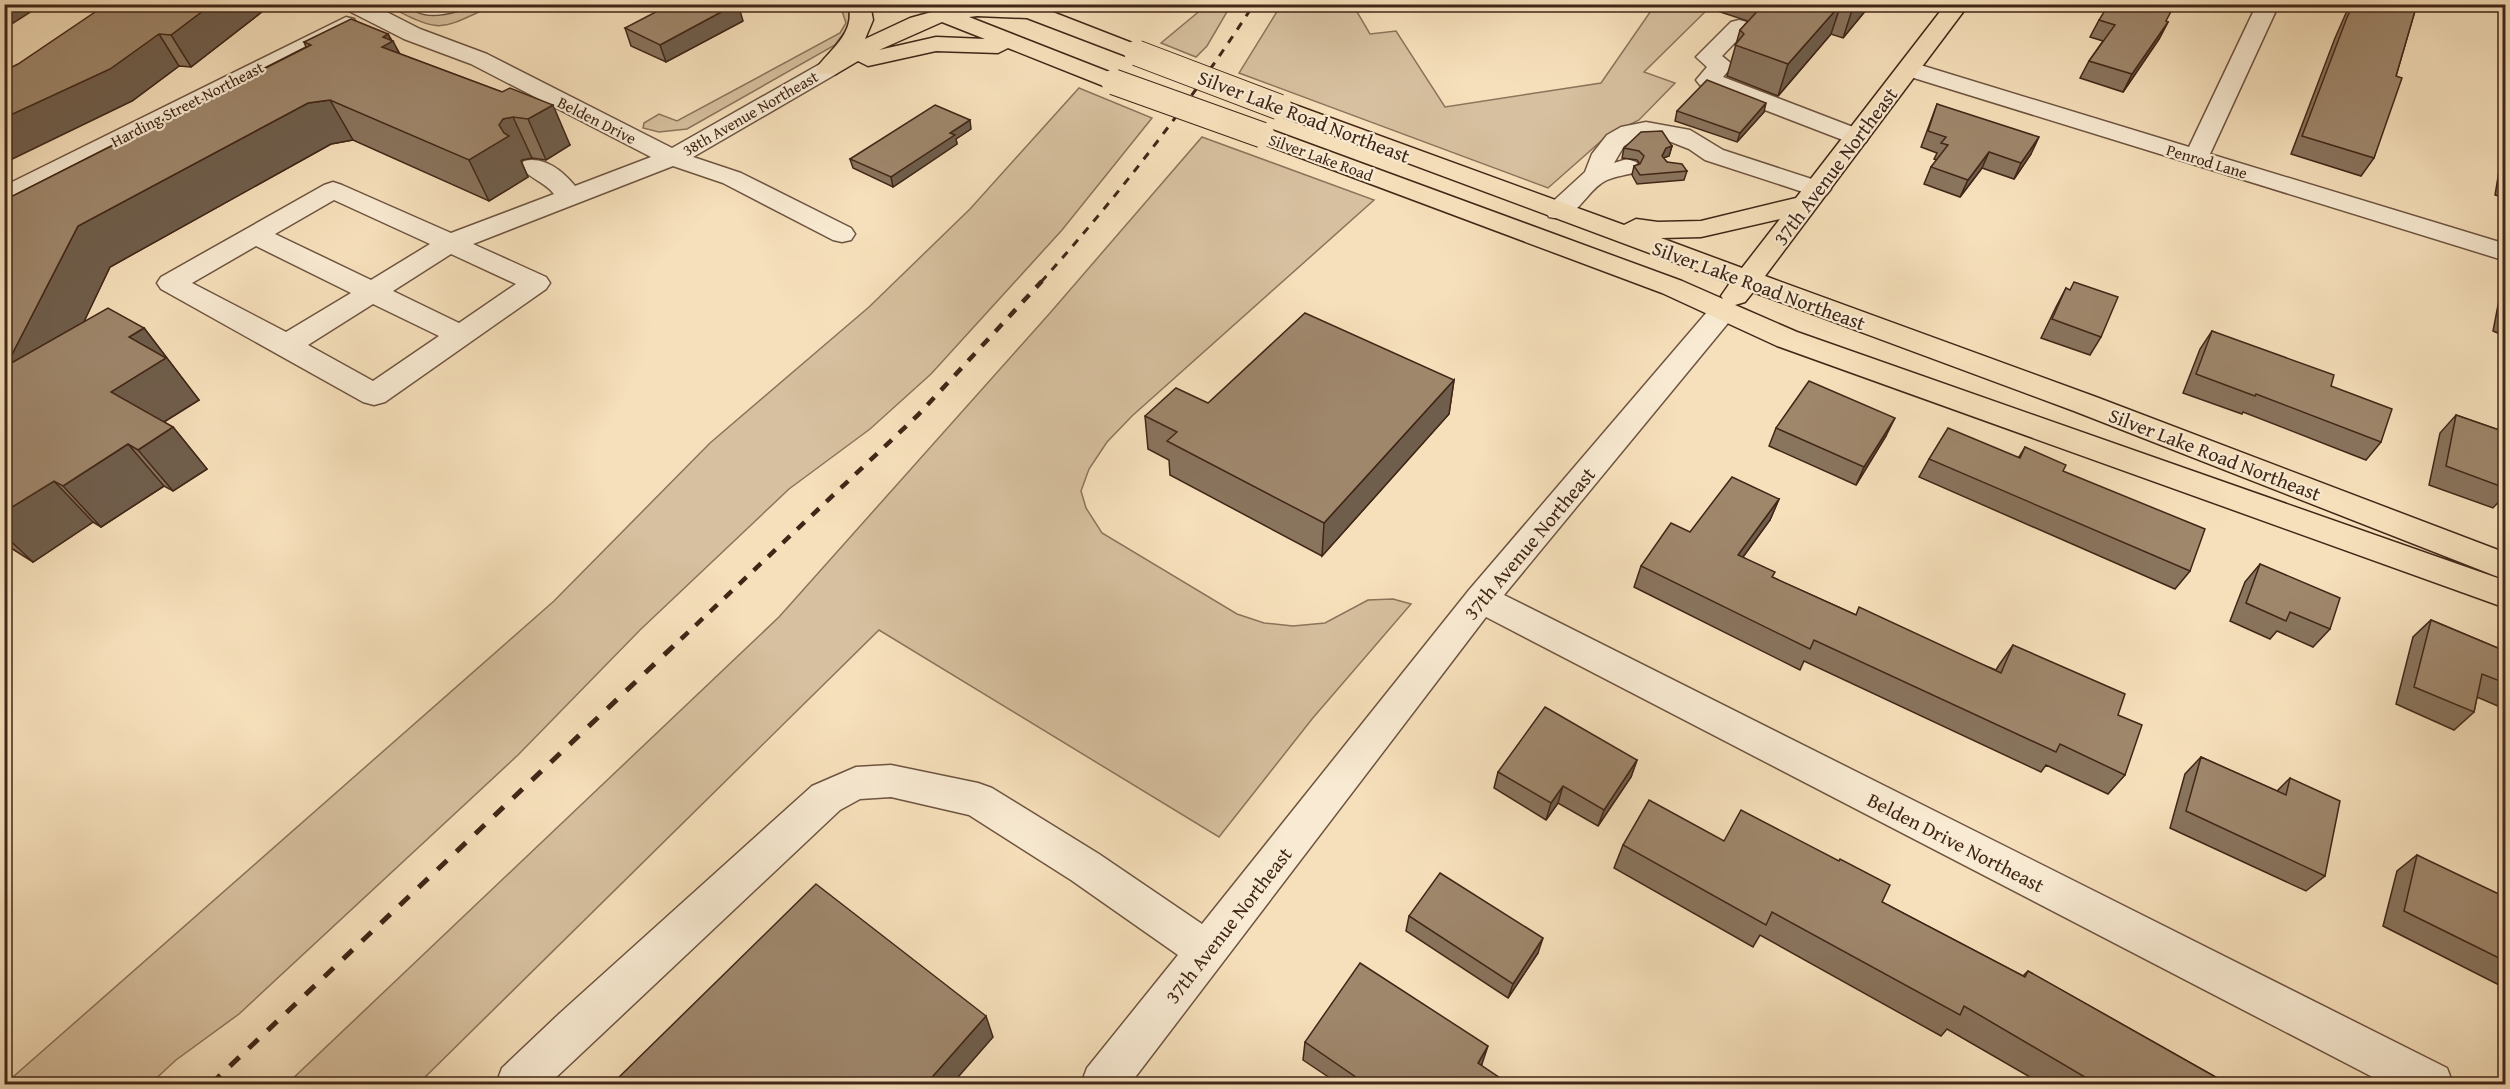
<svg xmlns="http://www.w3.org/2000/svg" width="2510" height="1089" font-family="'Gentium Book Plus',serif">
<rect width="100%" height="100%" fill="#f6e0bb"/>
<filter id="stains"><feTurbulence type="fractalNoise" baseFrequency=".00333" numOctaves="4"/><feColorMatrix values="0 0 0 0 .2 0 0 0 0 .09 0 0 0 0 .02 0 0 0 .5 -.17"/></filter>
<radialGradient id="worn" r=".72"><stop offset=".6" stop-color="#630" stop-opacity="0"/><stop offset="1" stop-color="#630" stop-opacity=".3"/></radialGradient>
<!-- green -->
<g fill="#d7c09f" stroke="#8c735b" stroke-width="1.5">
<polygon points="1208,4 1231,5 1207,46 1196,57 1161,43"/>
<path d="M386 5 461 8 469 5H494C437 31 443 34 386 5Z"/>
<polygon points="1281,5 1353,5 1370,34 1396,31 1445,107 1601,83 1655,5 1688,5 1707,10 1644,72 1675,83 1639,120 1607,136 1548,188 1239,73"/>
<polygon points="848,6 851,23 835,45 687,129 659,132 643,128 644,123 659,114 677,121 840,33 846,23 841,8"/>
<polygon points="1079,88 1152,118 1062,230 931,374 870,429 789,489 640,630 518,755 239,1014 176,1060 150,1084 5,1084 554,601 710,443 869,307 970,209"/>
<polygon points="1202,137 1374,200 1132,416 1107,442 1089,469 1081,491 1086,508 1102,533 1237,614 1264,623 1293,626 1325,623 1368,600 1393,599 1411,604 1312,719 1219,837 879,630 418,1084 287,1084 779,617 1050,313"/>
</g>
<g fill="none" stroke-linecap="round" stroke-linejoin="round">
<defs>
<g id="minor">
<path d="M342 4H371L420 29 487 54 672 148 820 64H836L840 69 836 74 693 157 741 173 851 228 855 234 851 240 842 242 833 240 723 183 673 166 473 244 546 277 550 283 546 289 385 402 374 405 363 402 161 289 157 283 161 277 324 185 333 182 342 185 451 233 554 194C545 182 528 178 520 166L524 161C544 156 563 171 575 186L651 157 471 64 404 39 345 9ZM334 200 430 244 371 280 275 234ZM256 246 351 293 286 332 192 283ZM451 254 516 284 459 323 393 291ZM373 304 439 336 373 381 308 345Z"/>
<path d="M409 4H468L465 9C449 13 421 22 409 4Z"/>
<polygon points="2257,4 2279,4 2210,154 2506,244 2506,261 1901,74 1897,69 1901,64 1917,64 2189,147"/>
<polygon points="346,17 354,19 357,24 354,29 4,204 4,186"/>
<polygon points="1739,20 1747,22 1750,27 1722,56 1733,65 1723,77 1866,132 1869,137 1866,142 1857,144 1848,142 1700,85 1696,80 1707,67 1696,57 1731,22"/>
<path d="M1646 122 1690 130 1723 150 1827 184 1831 189 1827 194 1818 197 1809 194 1705 160 1689 149 1661 138H1637L1624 146 1614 163 1627 159 1636 162 1640 167 1636 172C1627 175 1616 176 1607 180 1585 190 1577 224 1549 217L1545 211 1549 205 1585 172 1592 154 1607 135 1621 127Z"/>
<polygon points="1723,302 1733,305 1737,311 1733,317 1504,595 2447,1068 2453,1084 2386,1084 1486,617 1130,1084 1081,1084 1087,1068 1178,955 1071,880 969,815 891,797 860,799 840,810 549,1084 496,1084 502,1068 560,1013 812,786 856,767 891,765 978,783 992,788 1099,854 1202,924 1469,590 1713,305"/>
</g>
<g id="major">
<path d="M848 4H870L873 20 865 39 910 18 957 5 1032 4 1145 48 1148 53 1145 58 1137 60 1027 18 977 16 969 17 1122 77 1126 82 1122 87H1106L1008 48 998 53 936 51 868 66 858 61 836 74H820L816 69C829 50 857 33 848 4ZM942 22 985 39 936 37 879 50Z"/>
<path d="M1946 4H1969L1765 276 2096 397 2506 553V580L2074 411 1753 292 1745 302 1735 305 1797 332 2506 581V608L1777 346 1662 293 1253 140 1250 135 1253 130 1262 128 1271 130 1682 281 1723 299 1721 296 1730 283 1271 112 1267 107 1271 102 1279 100 1287 102 1624 225 1636 219 1658 222 1701 221 1796 198ZM1780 219 1742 268 1661 238 1701 237Z"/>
</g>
</defs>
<!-- minor casing -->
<use href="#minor" stroke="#6e5440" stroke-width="3"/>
<!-- major casing -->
<use href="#major" stroke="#412617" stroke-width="3"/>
<!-- minor -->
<use href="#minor" fill="#f9ebd3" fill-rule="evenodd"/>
<!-- major -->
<use href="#major" fill="#f6e0bb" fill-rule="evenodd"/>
<!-- rail-far2 -->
<path stroke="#412617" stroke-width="3" stroke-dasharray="8 8" stroke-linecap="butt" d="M1041 282C1119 195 1190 103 1254 4"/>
<!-- rail-far1 -->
<polyline stroke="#412617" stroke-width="4.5" stroke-dasharray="10 10" stroke-linecap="butt" points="681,639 918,415 1042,281"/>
<!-- rail -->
<polyline stroke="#412617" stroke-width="5" stroke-dasharray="13 13" stroke-linecap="butt" points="211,1084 683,637"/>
<defs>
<g id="major-bridge">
<polyline points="1137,53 1279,107"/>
<polyline points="1114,82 1262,135"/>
</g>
</defs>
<!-- major-bridge casing -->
<use href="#major-bridge" stroke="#412617" stroke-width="27" stroke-linecap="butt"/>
<!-- major-bridge -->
<use href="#major-bridge" stroke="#f6e0bb" stroke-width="25"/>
</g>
<!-- wall -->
<g fill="#89745d" stroke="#412617" stroke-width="1.5">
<polygon points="272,4 191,67 179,66 132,101 4,71"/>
<polygon points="1696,4 1871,4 1843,38 1831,34 1778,96 1727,76 1740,30 1748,21"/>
<polygon points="2350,4 2417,4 2396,76 2374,158 2361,176 2291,154 2335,38"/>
<polygon points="2099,20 2168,22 2159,39 2123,92 2080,78 2089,61 2103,41 2090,37"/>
<polygon points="743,21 666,62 631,46 625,28"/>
<polygon points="388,34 400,54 502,92 570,145 546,160 532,158 522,160 521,161 528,177 489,201 353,140 331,144 110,267 84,321 144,328 199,400 164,422 173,427 207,469 173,491 164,486 101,527 93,522 33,562 11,548 4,552 4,197 7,199 306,47 304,42"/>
<polygon points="1937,104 2031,154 2014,179 1982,168 1960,197 1924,184 1931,167 1937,160 1934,159 1937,153 1921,147"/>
<polygon points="1677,111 1764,112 1737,142 1675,121"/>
<polygon points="971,129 956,139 957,144 893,187 853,168 850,159"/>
<polygon points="2505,136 2505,198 2495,195"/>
<polygon points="1672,146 1669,156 1663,158 1667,162 1687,171 1684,180 1637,184 1632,175 1634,166 1640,164 1637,160 1622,158 1624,148"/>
<polygon points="2505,201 2505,222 2502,221"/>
<polygon points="2066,288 2101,337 2090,355 2041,338 2056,307"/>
<polygon points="2505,293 2505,336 2493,331 2499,300"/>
<polygon points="2212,331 2331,386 2381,442 2366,460 2243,412 2242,414 2183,393 2200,349"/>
<polygon points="1454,380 1449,414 1322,556 1170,475 1169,460 1148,449 1145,416 1208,403"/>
<polygon points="2456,415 2505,432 2505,495 2493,508 2429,485 2440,433"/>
<polygon points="1776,428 1886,436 1856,485 1769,446"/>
<polygon points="2025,447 2063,471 2190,571 2175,589 1919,477 1929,459 2019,457"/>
<polygon points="1779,499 1770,520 1743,557 1772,577 1856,615 1996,670 1999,665 2013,645 2118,715 2125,775 2108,794 2046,765 2041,772 1804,661 1800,670 1634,587 1641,566 1690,532"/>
<polygon points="2260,564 2330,629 2313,647 2277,631 2270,639 2230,621 2245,582"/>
<polygon points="2431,620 2505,651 2505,709 2477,697 2474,712 2454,730 2396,704 2413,637"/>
<polygon points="2201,757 2277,791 2290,778 2325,876 2306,891 2170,828 2185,774"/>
<polygon points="1637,760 1631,777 1598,826 1558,803 1546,820 1494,788 1498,772"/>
<polygon points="1724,841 1882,902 2023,976 2028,971 2228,1084 2042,1084 1947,1029 1941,1036 1760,935 1753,947 1614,868 1623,845"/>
<polygon points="2417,855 2505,912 2505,988 2383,926 2397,871"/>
<polygon points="1409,916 1538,953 1508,998 1406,931"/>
<polygon points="1305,1042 1482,1064 1481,1066 1509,1084 1339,1084 1303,1060"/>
</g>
<!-- shaded-wall -->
<g fill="#6f5e4c" stroke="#412617" stroke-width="1.5">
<polygon points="4,4 43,4 4,29"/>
<polygon points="212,4 272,4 191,67 171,35"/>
<polygon points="736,4 738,4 743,21 666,62 660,45"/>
<polygon points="1841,4 1831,34 1778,96 1788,64"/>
<polygon points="1855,4 1871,4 1843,38 1853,7"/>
<polygon points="2168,22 2159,39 2123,92 2132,74"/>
<polygon points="159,34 179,66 132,101 4,163 4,118"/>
<polygon points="388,34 391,41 393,41 413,81 382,47 383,37"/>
<polygon points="330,100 353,140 331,144 110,267 43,408 6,366 78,226 308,103"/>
<polygon points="1766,103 1764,112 1737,142 1740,133"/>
<polygon points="553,105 570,145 546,160 528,119"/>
<polygon points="513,117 532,158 522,160 521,161 528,177 489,201 469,160 503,119"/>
<polygon points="970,120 971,129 956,139 957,144 893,187 891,177 950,133"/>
<polygon points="2039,137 2031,154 2014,179 2021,163"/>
<polygon points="1672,146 1669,156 1663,158 1662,156 1666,148"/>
<polygon points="1989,152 1982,168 1960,197 1968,180"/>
<polygon points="144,328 199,400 146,433 111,392 129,337"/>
<polygon points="1454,380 1449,414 1322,556 1324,523"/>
<polygon points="1895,418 1886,436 1856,485 1864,467"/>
<polygon points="173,427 207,469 173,491 138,450"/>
<polygon points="128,444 164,486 101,527 63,486"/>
<polygon points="54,481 93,522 33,562 4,535 4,512"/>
<polygon points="1779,499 1770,520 1729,576 1738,555"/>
<polygon points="4,541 11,548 5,552 4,551"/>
<polygon points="1637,760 1631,777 1598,826 1604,810"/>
<polygon points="1563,786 1558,803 1546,820 1551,803"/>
<polygon points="1543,938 1538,953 1508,998 1513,984"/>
<polygon points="986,1016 993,1037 952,1084 926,1084"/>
<polygon points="1488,1046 1482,1064 1472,1081 1478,1063"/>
</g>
<!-- building -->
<g fill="#9f876c" stroke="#412617" stroke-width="1.5">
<polygon points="107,4 212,4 171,35 159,34 110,69 4,118 4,71 18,64"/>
<polygon points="671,4 736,4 660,45 625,28"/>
<polygon points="1764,4 1841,4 1788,64 1735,45 1744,34 1740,30"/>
<polygon points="1845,4 1855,4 1853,7"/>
<polygon points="2109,4 2175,4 2166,21 2168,22 2132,74 2089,61 2115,25 2099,20"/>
<polygon points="2353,4 2417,4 2396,76 2402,78 2374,158 2302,136 2346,20"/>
<polygon points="351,19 388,34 383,37 393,41 382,47 502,92 510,88 553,105 528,119 513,117 503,119 499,125 504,133 509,136 469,160 330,100 308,103 78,226 6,366 108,308 144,328 129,337 166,358 111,392 173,427 138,450 128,444 63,486 54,481 4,512 4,197 7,199 311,45 304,42"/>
<polygon points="1707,80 1766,103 1740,133 1677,111"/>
<polygon points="1937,104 2039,137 2021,163 1989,152 1968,180 1931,167 1948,145 1941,143 1946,137 1928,131"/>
<polygon points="935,105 970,120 950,133 955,135 891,177 850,159"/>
<polygon points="1662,131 1672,146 1666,148 1662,156 1667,162 1682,164 1687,171 1640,175 1634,166 1640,164 1644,156 1639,151 1624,148 1641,132"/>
<polygon points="2074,282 2118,297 2101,337 2052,319 2066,288 2070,290"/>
<polygon points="1305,313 1454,380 1324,523 1167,441 1177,432 1145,416 1176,388 1208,403"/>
<polygon points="2212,331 2334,375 2331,386 2392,409 2381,442 2256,394 2255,396 2196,374"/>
<polygon points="1809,381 1895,418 1864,467 1776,428"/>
<polygon points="2456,415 2505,432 2505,488 2446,466"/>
<polygon points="1948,428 2020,458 2025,447 2066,465 2063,471 2205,529 2190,571 1929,459"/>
<polygon points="1732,477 1779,499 1738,555 1775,572 1772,577 1856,615 1859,607 2001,673 2013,645 2125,694 2118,715 2142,725 2125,775 2060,744 2056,752 1814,640 1810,649 1641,566 1671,523 1690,532"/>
<polygon points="2260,564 2340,598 2330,629 2290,612 2286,621 2246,603"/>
<polygon points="2431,620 2505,651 2505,683 2482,674 2474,712 2414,687"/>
<polygon points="1545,707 1637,760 1604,810 1563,786 1551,803 1498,772"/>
<polygon points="2201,757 2286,795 2290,778 2340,801 2325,876 2186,811"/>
<polygon points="1649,800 1724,841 1741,810 1839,861 1840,859 1890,885 1882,902 2025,977 2028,971 2228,1084 2088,1084 2090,1080 1964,1006 1960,1015 1772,912 1766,925 1623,845"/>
<polygon points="2417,855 2505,897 2503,911 2505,912 2505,961 2404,911"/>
<polygon points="1440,873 1543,938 1513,984 1409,916"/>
<polygon points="816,884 986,1016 926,1084 612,1084"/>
<polygon points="1360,963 1488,1046 1478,1063 1509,1084 1366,1084 1305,1042"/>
</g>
<g text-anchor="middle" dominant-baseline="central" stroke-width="4.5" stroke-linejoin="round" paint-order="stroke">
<!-- far-street labels -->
<g font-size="16" fill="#412617" stroke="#f9ebd3">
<text transform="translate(187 104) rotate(-27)">Harding Street Northeast</text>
<text transform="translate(750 113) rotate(-30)">38th Avenue Northeast</text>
<text transform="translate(597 120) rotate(27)">Belden Drive</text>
<text transform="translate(1321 157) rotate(20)">Silver Lake Road</text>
<text transform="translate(2207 161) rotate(17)">Penrod Lane</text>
</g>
<!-- street labels -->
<g font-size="20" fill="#412617" stroke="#f9ebd3">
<text transform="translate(1304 116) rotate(21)">Silver Lake Road Northeast</text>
<text transform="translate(1835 166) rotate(-53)">37th Avenue Northeast</text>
<text transform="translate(1759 285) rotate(20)">Silver Lake Road Northeast</text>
<text transform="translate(2215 454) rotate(21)">Silver Lake Road Northeast</text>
<text transform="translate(1529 543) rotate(-50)">37th Avenue Northeast</text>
<text transform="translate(1956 842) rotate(27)">Belden Drive Northeast</text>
<text transform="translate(1228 925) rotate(-52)">37th Avenue Northeast</text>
</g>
</g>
<!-- margin -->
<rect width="2510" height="1089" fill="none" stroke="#f6e0bb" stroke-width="24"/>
<rect x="6" y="6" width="2498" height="1077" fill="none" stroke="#412617" stroke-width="3"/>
<rect x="12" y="12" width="2486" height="1065" fill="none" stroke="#412617" stroke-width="1.5"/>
<rect width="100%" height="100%" filter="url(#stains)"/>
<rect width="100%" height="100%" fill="url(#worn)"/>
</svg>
